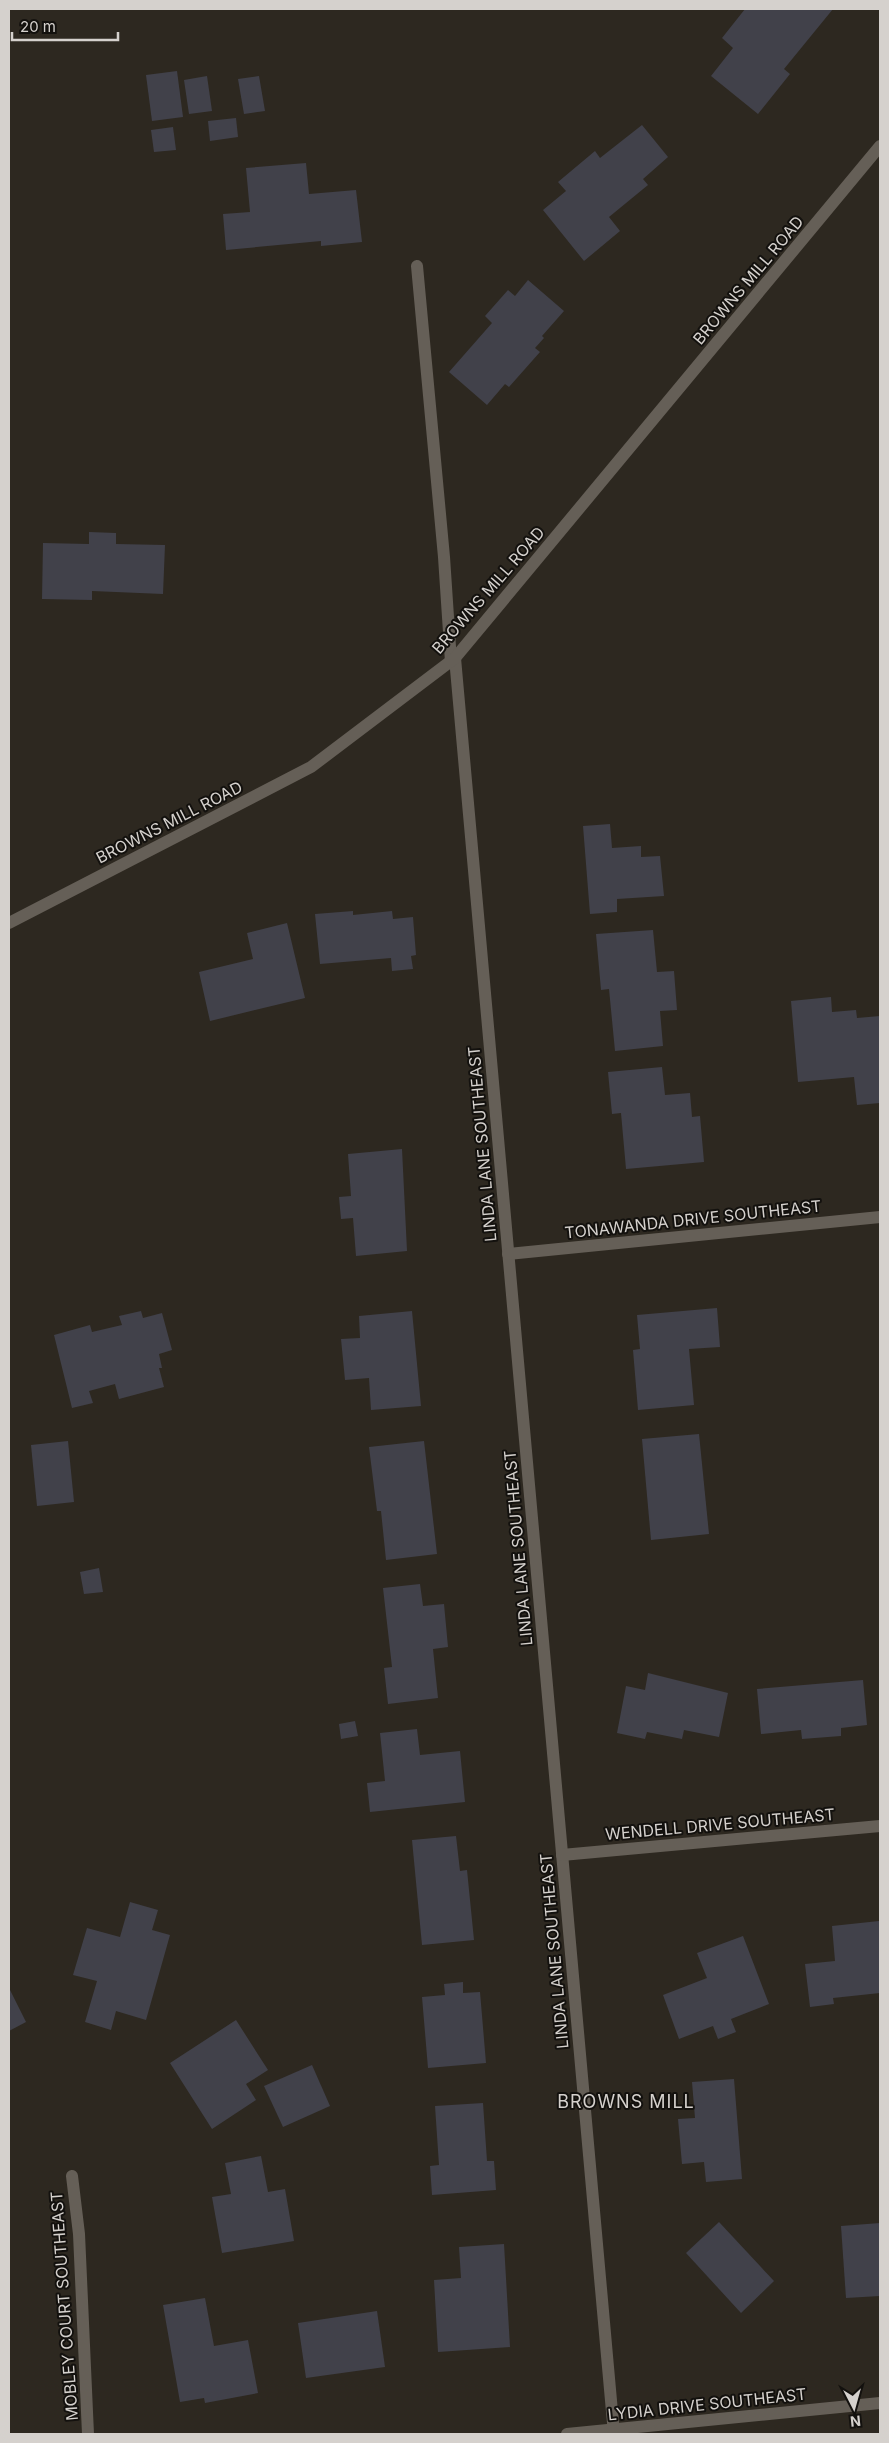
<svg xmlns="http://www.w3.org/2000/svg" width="889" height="2443" font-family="Inter,sans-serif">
<rect width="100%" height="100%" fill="#2d2820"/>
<!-- building -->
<g fill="#41414a">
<polygon points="745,9 833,9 784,69 790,74 758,114 711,76 733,48 722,38"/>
<polygon points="177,71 183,117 152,121 146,75"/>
<polygon points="207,76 212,111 189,114 184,80"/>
<polygon points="259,76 265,111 244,114 238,79"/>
<polygon points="236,118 238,137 210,141 208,121"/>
<polygon points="642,125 668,157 643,179 648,185 609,217 620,231 584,261 543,210 566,191 558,182 595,151 600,158"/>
<polygon points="173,127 176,150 154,152 151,130"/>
<polygon points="306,163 309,194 356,190 362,242 321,246 321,241 226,250 223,214 250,212 246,168"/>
<polygon points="528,280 564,311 542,336 544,338 535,348 540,352 509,387 505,384 487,405 449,372 492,323 485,316 508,290 515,296"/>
<polygon points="89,532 116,533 116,544 165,545 163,594 92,591 92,600 42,599 43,543 89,544"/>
<polygon points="610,824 612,848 641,846 641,857 660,856 664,896 617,899 617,912 590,914 583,826"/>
<polygon points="353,911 353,915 392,911 393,919 413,917 416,955 411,956 413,969 392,971 391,958 320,964 315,914"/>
<polygon points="287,923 305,998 210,1021 199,972 253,959 247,933"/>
<polygon points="653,930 657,972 674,971 677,1010 660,1011 663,1046 615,1051 609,989 601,990 596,934"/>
<polygon points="831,997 832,1012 856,1010 857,1018 880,1016 880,1103 857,1105 854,1077 798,1082 791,1001"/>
<polygon points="662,1067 665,1095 690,1093 692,1117 700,1116 704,1162 626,1169 621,1113 612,1114 608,1072"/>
<polygon points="402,1149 407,1251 356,1256 353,1218 341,1219 339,1197 351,1196 348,1154"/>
<polygon points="717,1308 720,1347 689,1349 694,1405 638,1410 633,1350 640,1349 637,1315"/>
<polygon points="141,1311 143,1318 162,1313 172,1350 159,1354 162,1368 159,1368 164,1387 119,1399 115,1384 89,1391 93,1403 72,1408 54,1335 90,1325 92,1332 122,1325 119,1316"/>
<polygon points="412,1311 421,1406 371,1410 369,1378 345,1380 341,1339 360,1338 359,1316"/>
<polygon points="699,1434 709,1534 651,1540 642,1439"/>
<polygon points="68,1441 74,1502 37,1506 31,1445"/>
<polygon points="424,1441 437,1554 386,1560 381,1511 377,1511 369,1447"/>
<polygon points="99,1568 103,1592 84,1594 80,1572"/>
<polygon points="420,1584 423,1606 444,1604 448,1647 433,1649 438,1698 388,1704 384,1668 392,1667 383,1588"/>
<polygon points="648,1673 728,1693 719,1737 684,1730 682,1739 647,1732 645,1739 617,1733 626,1686 645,1690"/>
<polygon points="863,1680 867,1725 841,1728 841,1736 802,1739 801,1730 761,1734 757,1689"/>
<polygon points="355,1721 358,1736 341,1739 339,1724"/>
<polygon points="417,1729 420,1755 460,1751 465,1802 370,1812 367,1783 385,1781 380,1733"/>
<polygon points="456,1836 460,1871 467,1870 474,1940 422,1945 412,1840"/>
<polygon points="130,1902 158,1910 152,1930 170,1935 146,2020 116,2011 111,2030 85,2022 97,1981 73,1975 87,1928 120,1937"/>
<polygon points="879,1921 880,1993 833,1998 834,2004 810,2007 805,1964 835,1961 832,1926"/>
<polygon points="743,1936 769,2004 731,2019 736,2032 718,2039 713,2026 679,2039 663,1995 707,1978 697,1953"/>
<polygon points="463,1982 463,1993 480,1992 486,2063 428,2068 422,1997 445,1995 444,1984"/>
<polygon points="9,1988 26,2022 9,2031"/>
<polygon points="236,2020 268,2070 246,2084 256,2100 212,2129 170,2063"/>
<polygon points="312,2065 330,2106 283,2127 264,2086"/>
<polygon points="734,2079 742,2179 706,2182 704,2162 682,2164 678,2119 695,2118 692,2082"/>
<polygon points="483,2103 487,2161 494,2161 496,2190 432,2195 430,2166 439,2165 435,2106"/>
<polygon points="261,2156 268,2192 285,2189 294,2241 222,2253 212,2197 231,2194 225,2163"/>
<polygon points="719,2222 774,2281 741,2313 686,2253"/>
<polygon points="880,2223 880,2296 846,2298 841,2226"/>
<polygon points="504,2244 510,2347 438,2352 434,2280 461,2278 459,2247"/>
<polygon points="205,2298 214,2346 248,2340 258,2393 205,2403 204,2398 180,2402 163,2305"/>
<polygon points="377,2311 385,2367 306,2378 298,2323"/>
</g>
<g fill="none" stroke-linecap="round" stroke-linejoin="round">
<!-- service -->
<polyline stroke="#655f57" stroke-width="12" points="417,266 444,557 451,662"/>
<!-- minor -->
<g stroke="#655f57" stroke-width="12">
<polyline points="455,658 614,2434"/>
<polyline points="508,1254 880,1217"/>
<polyline points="562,1855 880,1826"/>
<polyline points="72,2176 79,2234 88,2434"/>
<polyline points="567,2434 880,2403"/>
</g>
<!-- tertiary -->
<polyline stroke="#655f57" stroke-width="12" points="9,923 311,767 455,658 880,146"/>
</g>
<g text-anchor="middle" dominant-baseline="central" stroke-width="4" stroke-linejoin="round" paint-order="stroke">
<!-- street labels -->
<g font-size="16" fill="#d5d1cd" stroke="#13110e">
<text transform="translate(748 280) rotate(-50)">BROWNS MILL ROAD</text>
<text transform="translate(488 590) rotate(-49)">BROWNS MILL ROAD</text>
<text transform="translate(169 822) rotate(-27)">BROWNS MILL ROAD</text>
<text transform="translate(482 1144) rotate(-95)">LINDA LANE SOUTHEAST</text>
<text transform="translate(693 1219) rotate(-6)">TONAWANDA DRIVE SOUTHEAST</text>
<text transform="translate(518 1548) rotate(-95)">LINDA LANE SOUTHEAST</text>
<text transform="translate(720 1824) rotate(-5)">WENDELL DRIVE SOUTHEAST</text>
<text transform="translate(554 1951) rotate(-95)">LINDA LANE SOUTHEAST</text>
<text transform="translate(64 2306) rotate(-94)">MOBLEY COURT SOUTHEAST</text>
<text transform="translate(707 2404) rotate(-6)">LYDIA DRIVE SOUTHEAST</text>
</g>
<!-- neighbourhood labels -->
<g font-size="18" letter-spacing="1" fill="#d5d1cd" stroke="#13110e">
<text x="626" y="2101">BROWNS MILL</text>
</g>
</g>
<!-- border -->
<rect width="889" height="2443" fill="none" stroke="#d5d1cd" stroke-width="20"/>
<!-- north arrow -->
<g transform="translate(854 2408) rotate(174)" stroke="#13110e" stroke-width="4" paint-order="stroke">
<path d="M0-4L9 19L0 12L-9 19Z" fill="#d5d1cd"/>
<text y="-8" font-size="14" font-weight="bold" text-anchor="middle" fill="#d5d1cd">N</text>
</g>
<!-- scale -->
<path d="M12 32v8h106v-8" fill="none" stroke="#d5d1cd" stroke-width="2.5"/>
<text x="20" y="32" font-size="15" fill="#d5d1cd" stroke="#13110e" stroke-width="4" paint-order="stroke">20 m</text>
</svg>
